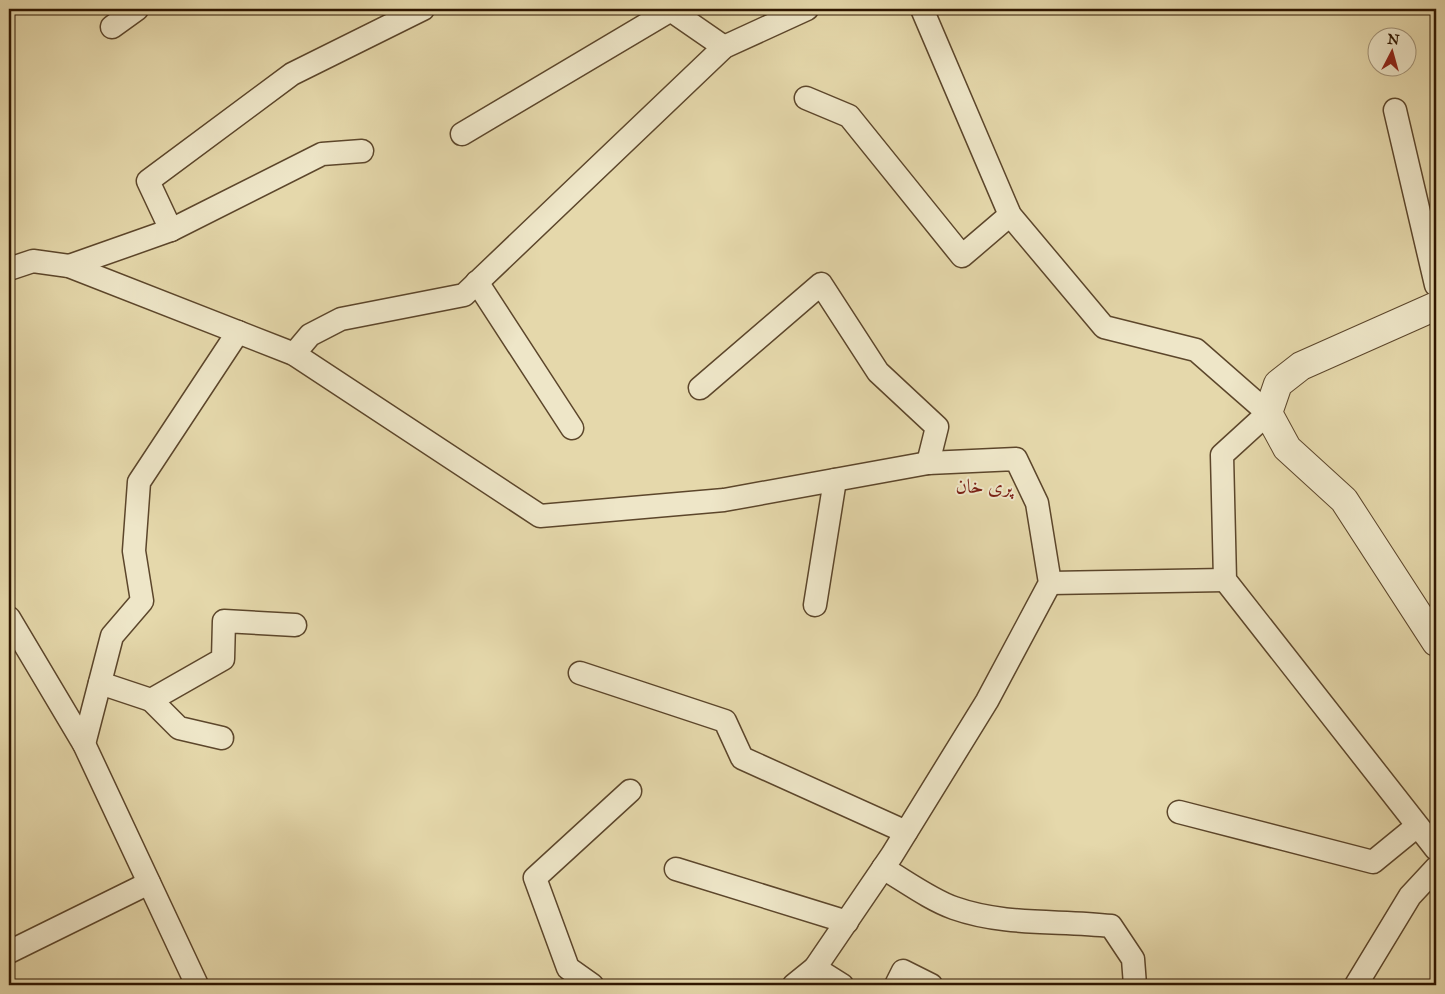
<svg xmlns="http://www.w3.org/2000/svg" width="1445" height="994" font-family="'IM FELL Great Primer',Amiri,serif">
<rect width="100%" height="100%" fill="#e5d8ab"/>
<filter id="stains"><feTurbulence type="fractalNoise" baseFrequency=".004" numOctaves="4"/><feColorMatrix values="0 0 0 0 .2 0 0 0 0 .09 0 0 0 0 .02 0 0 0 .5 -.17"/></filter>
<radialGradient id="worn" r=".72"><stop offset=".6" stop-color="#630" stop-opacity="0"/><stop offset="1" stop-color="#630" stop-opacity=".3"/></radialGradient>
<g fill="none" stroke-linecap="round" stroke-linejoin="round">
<defs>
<g id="minor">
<polyline points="669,9 724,47"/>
<polyline points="922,9 1010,215 1104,327 1196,350 1268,413 1222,455 1225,580 1436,849"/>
<polyline points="112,27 137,9"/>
<polyline points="806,98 849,116 962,256 1010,215"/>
<polyline points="1395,110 1436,285"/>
<polyline points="462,134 671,10"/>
<polyline points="171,230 148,181 292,74 423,9"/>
<polyline points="69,266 171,230 322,154 362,151"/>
<polyline points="9,269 33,261 69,266 294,354 540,516 724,500 928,463 1016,459 1037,503 1050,583 987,701 892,855 815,968 794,985"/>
<polyline points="477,282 572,428"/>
<polyline points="294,354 310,335 341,319 464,295 724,47 807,9"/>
<polyline points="700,388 821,284 878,372 937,427 928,463"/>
<polyline points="1050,583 1225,580"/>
<polyline points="815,605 835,480"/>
<polyline points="9,618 84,744 197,985"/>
<polyline points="580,673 725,721 742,758 906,832"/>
<polyline points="100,683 151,700 223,659 224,621 295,625"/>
<polyline points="151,700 179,728 222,738"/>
<polyline points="84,744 112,636 142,601 134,551 139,482 238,332"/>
<polyline points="1179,812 1373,862 1417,826"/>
<path d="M883 868C905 881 931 900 954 908 1005 926 1058 920 1111 926L1133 959 1135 985"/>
<polyline points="676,869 847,922"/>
<polyline points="9,952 149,883"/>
<polyline points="815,968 842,985"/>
<polyline points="592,985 568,968 535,878 630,791"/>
<polyline points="896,985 903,971 931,985"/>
<polyline points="1356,985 1410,896 1436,868"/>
</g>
<polyline id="tertiary" points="1436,306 1301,366 1278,384 1268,413 1287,448 1344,500 1436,642"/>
</defs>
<!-- minor casing -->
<use href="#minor" stroke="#5c462b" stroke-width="25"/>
<!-- tertiary casing -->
<use href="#tertiary" stroke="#5c462b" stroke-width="30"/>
<!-- minor -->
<use href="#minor" stroke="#eee6c8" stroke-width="22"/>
<!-- tertiary -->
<use href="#tertiary" stroke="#eee6c8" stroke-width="28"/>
</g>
<g text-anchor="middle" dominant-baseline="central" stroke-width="4" stroke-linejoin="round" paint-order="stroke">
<!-- quarter labels -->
<g font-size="20" fill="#7a1f14" stroke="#eee6c8">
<text x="984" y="486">پری خان</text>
</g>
</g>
<!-- margin -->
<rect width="1445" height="994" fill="none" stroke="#e5d8ab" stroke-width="30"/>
<rect x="10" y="10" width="1425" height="974" fill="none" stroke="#2f1600" stroke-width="2.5"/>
<rect x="15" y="15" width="1415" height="964" fill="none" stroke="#2f1600"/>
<!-- north arrow -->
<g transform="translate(1392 52) rotate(6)"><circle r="24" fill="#eee6c8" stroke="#a29378"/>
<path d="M0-4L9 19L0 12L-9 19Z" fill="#8f2418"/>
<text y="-8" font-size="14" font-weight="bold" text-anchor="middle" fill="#2f1600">N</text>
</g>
<rect width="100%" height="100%" filter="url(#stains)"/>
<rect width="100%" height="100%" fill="url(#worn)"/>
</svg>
